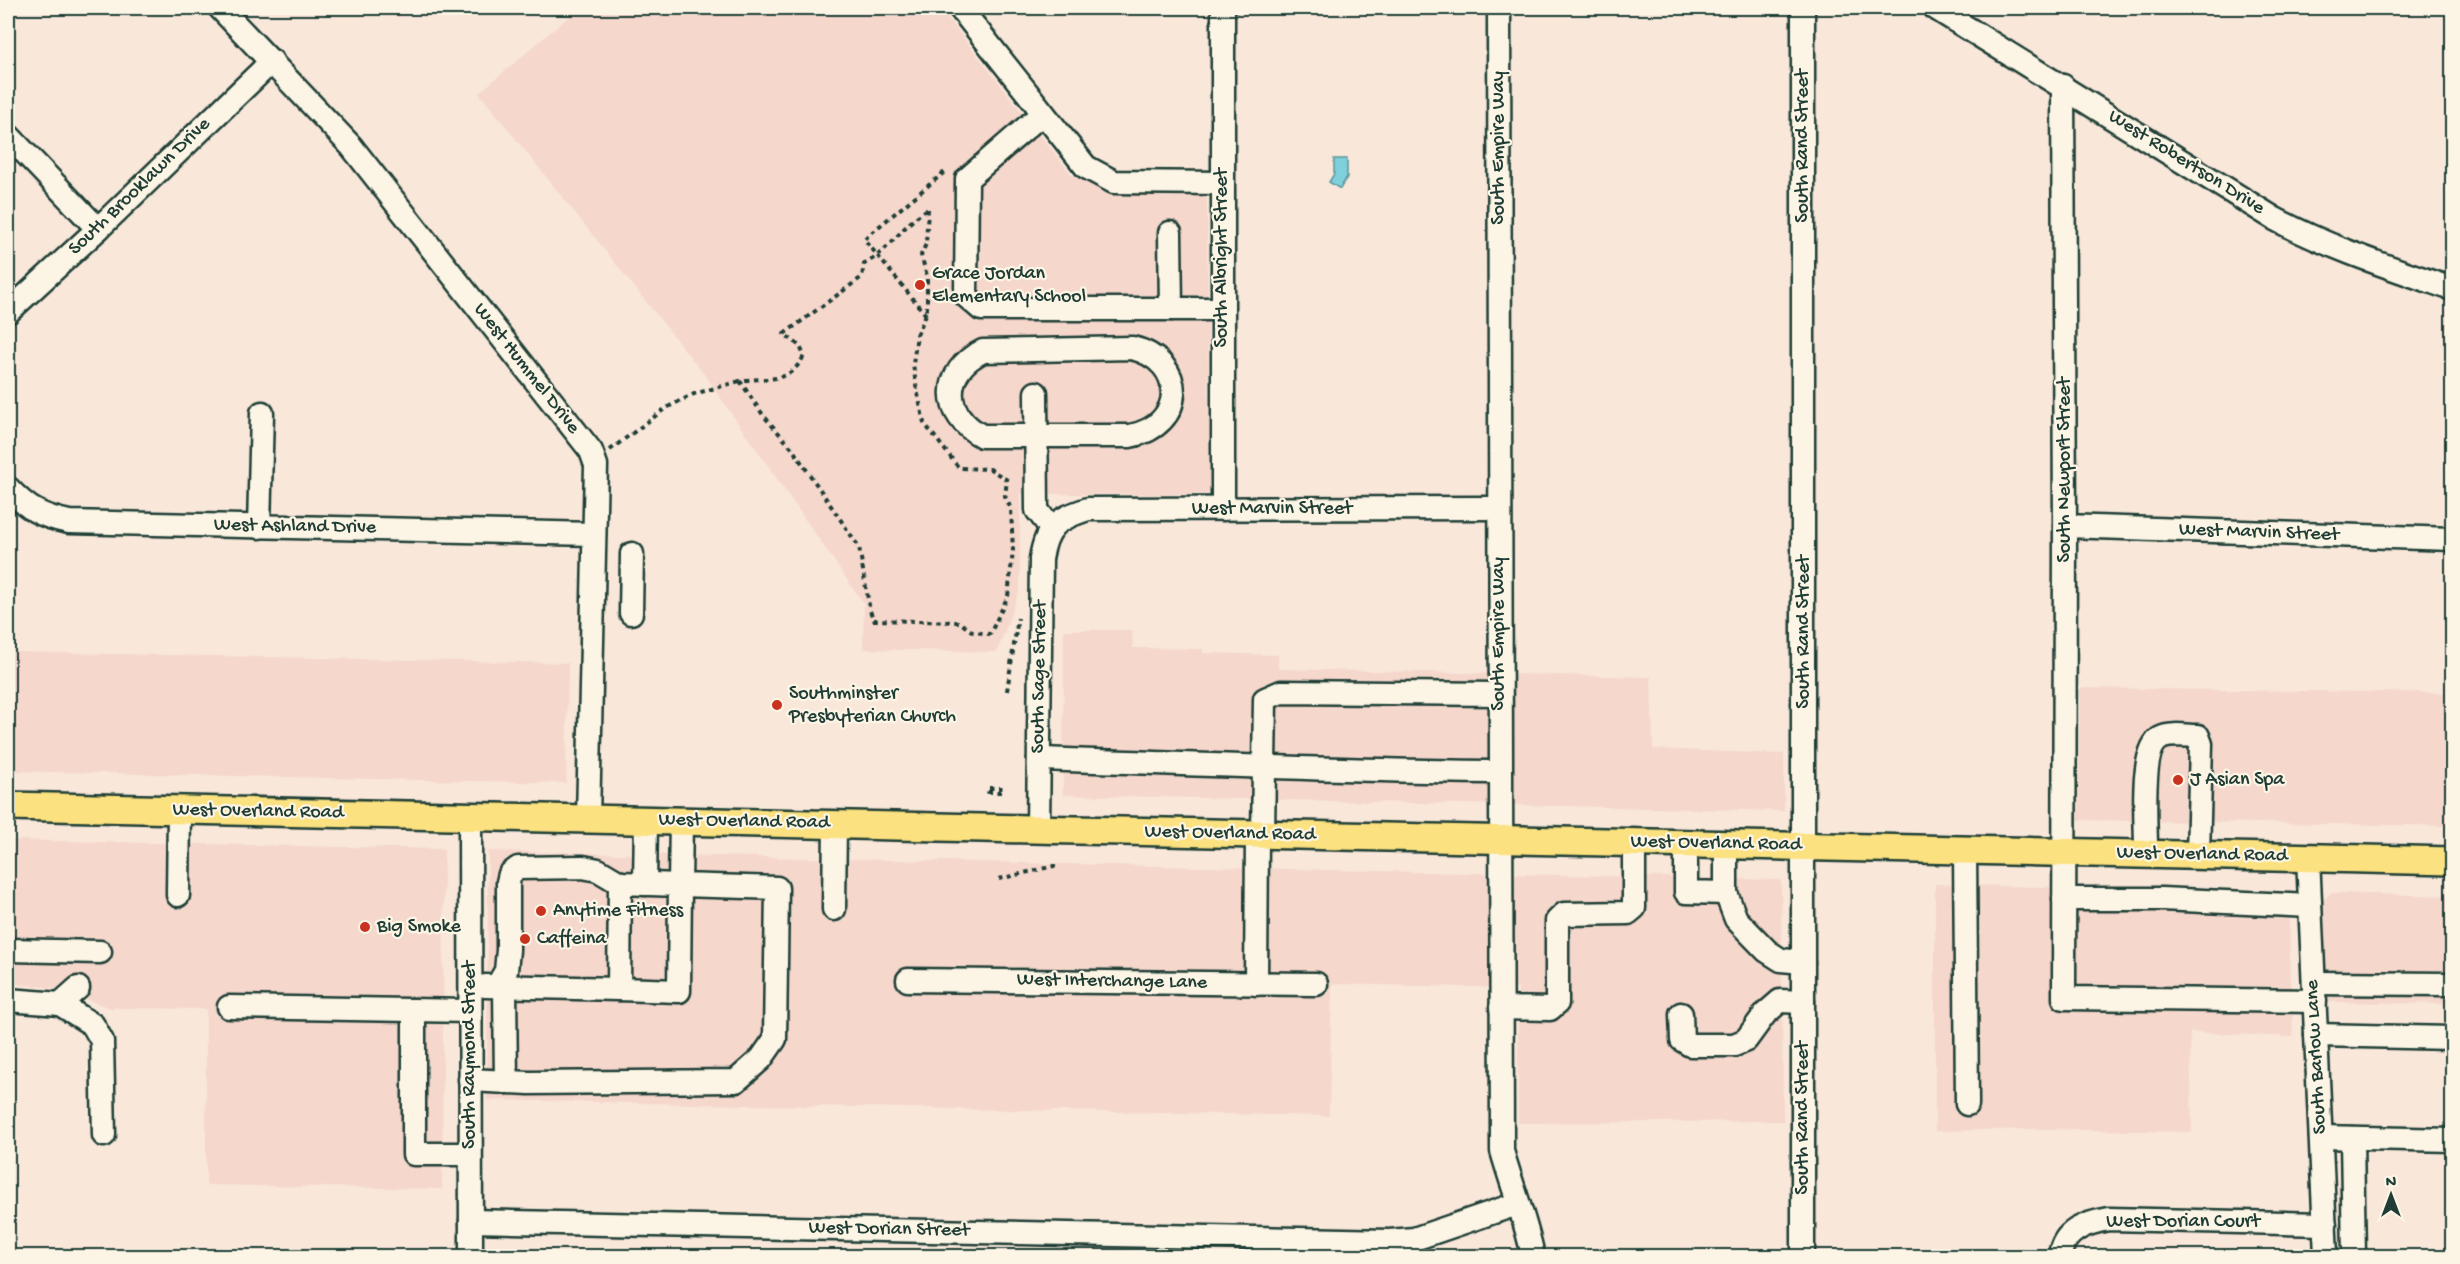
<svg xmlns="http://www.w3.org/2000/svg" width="2460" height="1264" font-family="'Gochi Hand',sans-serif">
<rect width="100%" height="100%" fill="#f9e7da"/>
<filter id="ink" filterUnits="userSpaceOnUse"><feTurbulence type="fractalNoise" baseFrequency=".0167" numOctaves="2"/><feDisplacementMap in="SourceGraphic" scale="12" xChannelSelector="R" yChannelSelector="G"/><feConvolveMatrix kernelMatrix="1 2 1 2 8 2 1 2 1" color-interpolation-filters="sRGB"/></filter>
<g filter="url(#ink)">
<!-- built -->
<g fill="#f5d7cc">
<polygon points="579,8 940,8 1071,174 1113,194 1207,196 1209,494 1020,494 1020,589 997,652 863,649 864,604 704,374 479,93"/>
<polygon points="1064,630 1132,630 1133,648 1203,649 1203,653 1278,655 1278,669 1651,677 1653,749 1784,754 1784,811 1063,795"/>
<polygon points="8,652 568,663 566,783 8,771"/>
<polygon points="2080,688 2452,693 2452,826 2078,820"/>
<polygon points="8,840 444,849 442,1189 206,1185 206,1009 111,1008 53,988 8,983"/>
<polygon points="488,851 1781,880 1783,1121 1518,1123 1518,988 1332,984 1329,1116 487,1100"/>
<polygon points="1935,884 2288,894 2293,1037 2190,1032 2192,1132 2043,1129 1935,1131"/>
<polygon points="2331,893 2452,896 2452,1004 2326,1002 2324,900"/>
</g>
<!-- water -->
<polygon fill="#80d0db" stroke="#599598" stroke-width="1.5" points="1334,159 1347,159 1347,177 1340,189 1329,182 1334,174"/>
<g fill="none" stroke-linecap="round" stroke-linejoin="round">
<defs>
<g id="minor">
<polyline points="220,8 351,146 591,451 596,465 588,819"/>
<polyline points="960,8 1086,167 1114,182 1221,183"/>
<polyline points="1223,8 1223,509"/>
<path d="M1499 8 1502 1151C1512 1186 1526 1221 1533 1256"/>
<path d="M1935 8 2275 219C2332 249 2392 268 2452 289"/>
<polyline points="2063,86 2065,526 2064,998 2315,1001"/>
<polyline points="1043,113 967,179 966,296 981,309 1222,309"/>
<polyline points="8,135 98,229"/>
<polyline points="1170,233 1171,309"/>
<polyline points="8,312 98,229 272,61"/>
<path d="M1132 348C1188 361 1186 426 1130 436H982C942 415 941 371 983 351Z"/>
<polyline points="1036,393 1037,510 1051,528"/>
<path d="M8 488C28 509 40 516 69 522L594 534"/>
<polyline points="2065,526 2452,539"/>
<polyline points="259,527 262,413"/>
<polyline points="631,613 632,554"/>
<path d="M1039 759C1193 764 1346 771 1500 772"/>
<polyline points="470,817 471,1256"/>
<path d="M1038 829 1041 559C1046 526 1057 519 1088 509L1499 508"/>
<polyline points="1263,835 1265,699 1281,692 1499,694"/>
<polyline points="1686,844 1686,892 1726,893"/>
<polyline points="1726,844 1726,893 1736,919 1767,951 1781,960 1803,962"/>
<polyline points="1965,849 1967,1104"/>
<path d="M2146 854C2147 830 2138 749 2161 738 2170 733 2188 736 2198 736L2201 744 2198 855"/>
<polyline points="2308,857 2326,1256"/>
<polygon points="620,883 680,885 679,991 619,989"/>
<polyline points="645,884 646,820"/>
<polyline points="178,895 179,810"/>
<polyline points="2064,899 2161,899 2310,906"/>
<polyline points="834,909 835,824"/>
<polyline points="8,950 100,952"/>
<polyline points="908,980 1316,984"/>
<polyline points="2314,983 2446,984"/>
<polyline points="1256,984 1257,835"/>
<polyline points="485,986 619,989"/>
<polyline points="497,986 506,971 508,950 508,882 510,874 518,868 583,867 598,870 620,883"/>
<polyline points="505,986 506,1082"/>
<polyline points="8,1000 60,1004 78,988"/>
<polyline points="60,1004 93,1025 102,1041 104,1135"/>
<polyline points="229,1007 470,1011"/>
<polyline points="1501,1008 1550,1009 1557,1003 1557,921 1564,914 1628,913 1634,908 1634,843"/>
<polyline points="414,1010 414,1154 470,1154"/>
<polyline points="1681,1014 1682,1040 1690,1045 1734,1045 1746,1040 1765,1014 1780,1001 1803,1002"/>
<polyline points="2316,1035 2452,1038"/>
<polyline points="470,1080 529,1083 736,1081 761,1059 775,1039 777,888 680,885 681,821"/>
<polyline points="2321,1137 2452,1140"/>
<polyline points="2352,1138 2354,1256"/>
<polyline points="471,1221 1389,1241 1414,1239 1517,1204"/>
<polyline points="1803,1256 1803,8"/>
<path d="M2060 1256C2063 1230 2086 1223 2109 1219L2325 1224"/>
</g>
<polyline id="major" points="8,806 2452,861"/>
</defs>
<!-- minor casing -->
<use href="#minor" stroke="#1f3d34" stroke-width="27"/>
<!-- major casing -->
<use href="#major" stroke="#1f3d34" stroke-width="32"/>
<!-- path -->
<g stroke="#1f3d34" stroke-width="4" stroke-dasharray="4.5 4.5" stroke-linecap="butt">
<path d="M928 209 926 244 921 255 927 276V312L917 335 913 364 916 385 924 423 959 468 990 469 1007 480 1005 496 1011 509 1013 551 1008 596 990 634 973 632 959 622 874 620 870 611 859 547 791 447 763 415 740 381C770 376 787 386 804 356L800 346 784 334 862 277 864 264C890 251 903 223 928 209Z"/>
<polyline points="926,315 864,239 947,170"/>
<polyline points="610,450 666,408 694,394 740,381"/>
<polyline points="1007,691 1018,618"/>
<polyline points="1001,792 988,792 988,788 1004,788"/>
<polyline points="999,879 1054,866 1054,862"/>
</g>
<!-- minor -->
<use href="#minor" stroke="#fcf5e5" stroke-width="22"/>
<!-- major -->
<use href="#major" stroke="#fbe180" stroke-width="27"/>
</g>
</g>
<!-- markers -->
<g fill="#c8321e" stroke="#fcf5e5" stroke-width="2">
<circle cx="920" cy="285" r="6"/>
<circle cx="777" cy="705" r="6"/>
<circle cx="2178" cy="780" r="6"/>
<circle cx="541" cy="911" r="6"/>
<circle cx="365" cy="927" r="6"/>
<circle cx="525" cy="939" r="6"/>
</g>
<g text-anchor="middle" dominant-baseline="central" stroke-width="4.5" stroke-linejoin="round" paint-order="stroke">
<!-- street labels -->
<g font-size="20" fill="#1f3d34" stroke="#fcf5e5">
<text transform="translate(1803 146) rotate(-90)">South Rand Street</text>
<text transform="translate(1499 148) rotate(-90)">South Empire Way</text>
<text transform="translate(2186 163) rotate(32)">West Robertson Drive</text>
<text transform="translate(140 187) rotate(-44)">South Brooklawn Drive</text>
<text transform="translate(1222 258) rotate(-90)">South Albright Street</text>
<text transform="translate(526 369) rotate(52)">West Hummel Drive</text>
<text transform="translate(2065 470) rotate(-90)">South Newport Street</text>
<text x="1272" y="509">West Marvin Street</text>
<text transform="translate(295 527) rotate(1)">West Ashland Drive</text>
<text transform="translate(2259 533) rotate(2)">West Marvin Street</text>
<text transform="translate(1804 632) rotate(-90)">South Rand Street</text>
<text transform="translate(1499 634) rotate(-90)">South Empire Way</text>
<text transform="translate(1040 677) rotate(-89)">South Sage Street</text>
<text transform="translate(258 812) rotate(1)">West Overland Road</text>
<text transform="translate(744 822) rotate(1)">West Overland Road</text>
<text transform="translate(1230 834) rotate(1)">West Overland Road</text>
<text transform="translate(1716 844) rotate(1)">West Overland Road</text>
<text transform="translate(2202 855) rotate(1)">West Overland Road</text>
<text transform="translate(1112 982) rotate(1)">West Interchange Lane</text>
<text transform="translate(470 1055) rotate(-90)">South Raymond Street</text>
<text transform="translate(2317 1057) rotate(-93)">South Barlow Lane</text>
<text transform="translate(1803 1118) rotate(-90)">South Rand Street</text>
<text x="2183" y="1222">West Dorian Court</text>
<text transform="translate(889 1230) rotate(1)">West Dorian Street</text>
</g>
<!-- poi labels -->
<g font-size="20" fill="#1f3d34" stroke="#fcf5e5" text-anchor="start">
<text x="932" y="274">Grace Jordan<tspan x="932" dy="23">Elementary School</tspan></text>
<text x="789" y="694">Southminster<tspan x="789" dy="23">Presbyterian Church</tspan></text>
<text x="2190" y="780">J Asian Spa</text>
<text x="553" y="911">Anytime Fitness</text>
<text x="377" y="927">Big Smoke</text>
<text x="537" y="939">Caffeina</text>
</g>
</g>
<!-- margin -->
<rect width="2460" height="1264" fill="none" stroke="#fcf5e5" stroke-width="30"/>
<rect x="15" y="15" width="2430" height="1234" fill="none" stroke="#1f3d34" stroke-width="2" filter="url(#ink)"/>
<!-- north arrow -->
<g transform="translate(2391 1195)" stroke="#fcf5e5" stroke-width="4.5" paint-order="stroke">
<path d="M0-4.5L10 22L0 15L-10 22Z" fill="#1f3d34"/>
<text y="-9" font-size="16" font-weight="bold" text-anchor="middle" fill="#1f3d34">N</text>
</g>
</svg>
